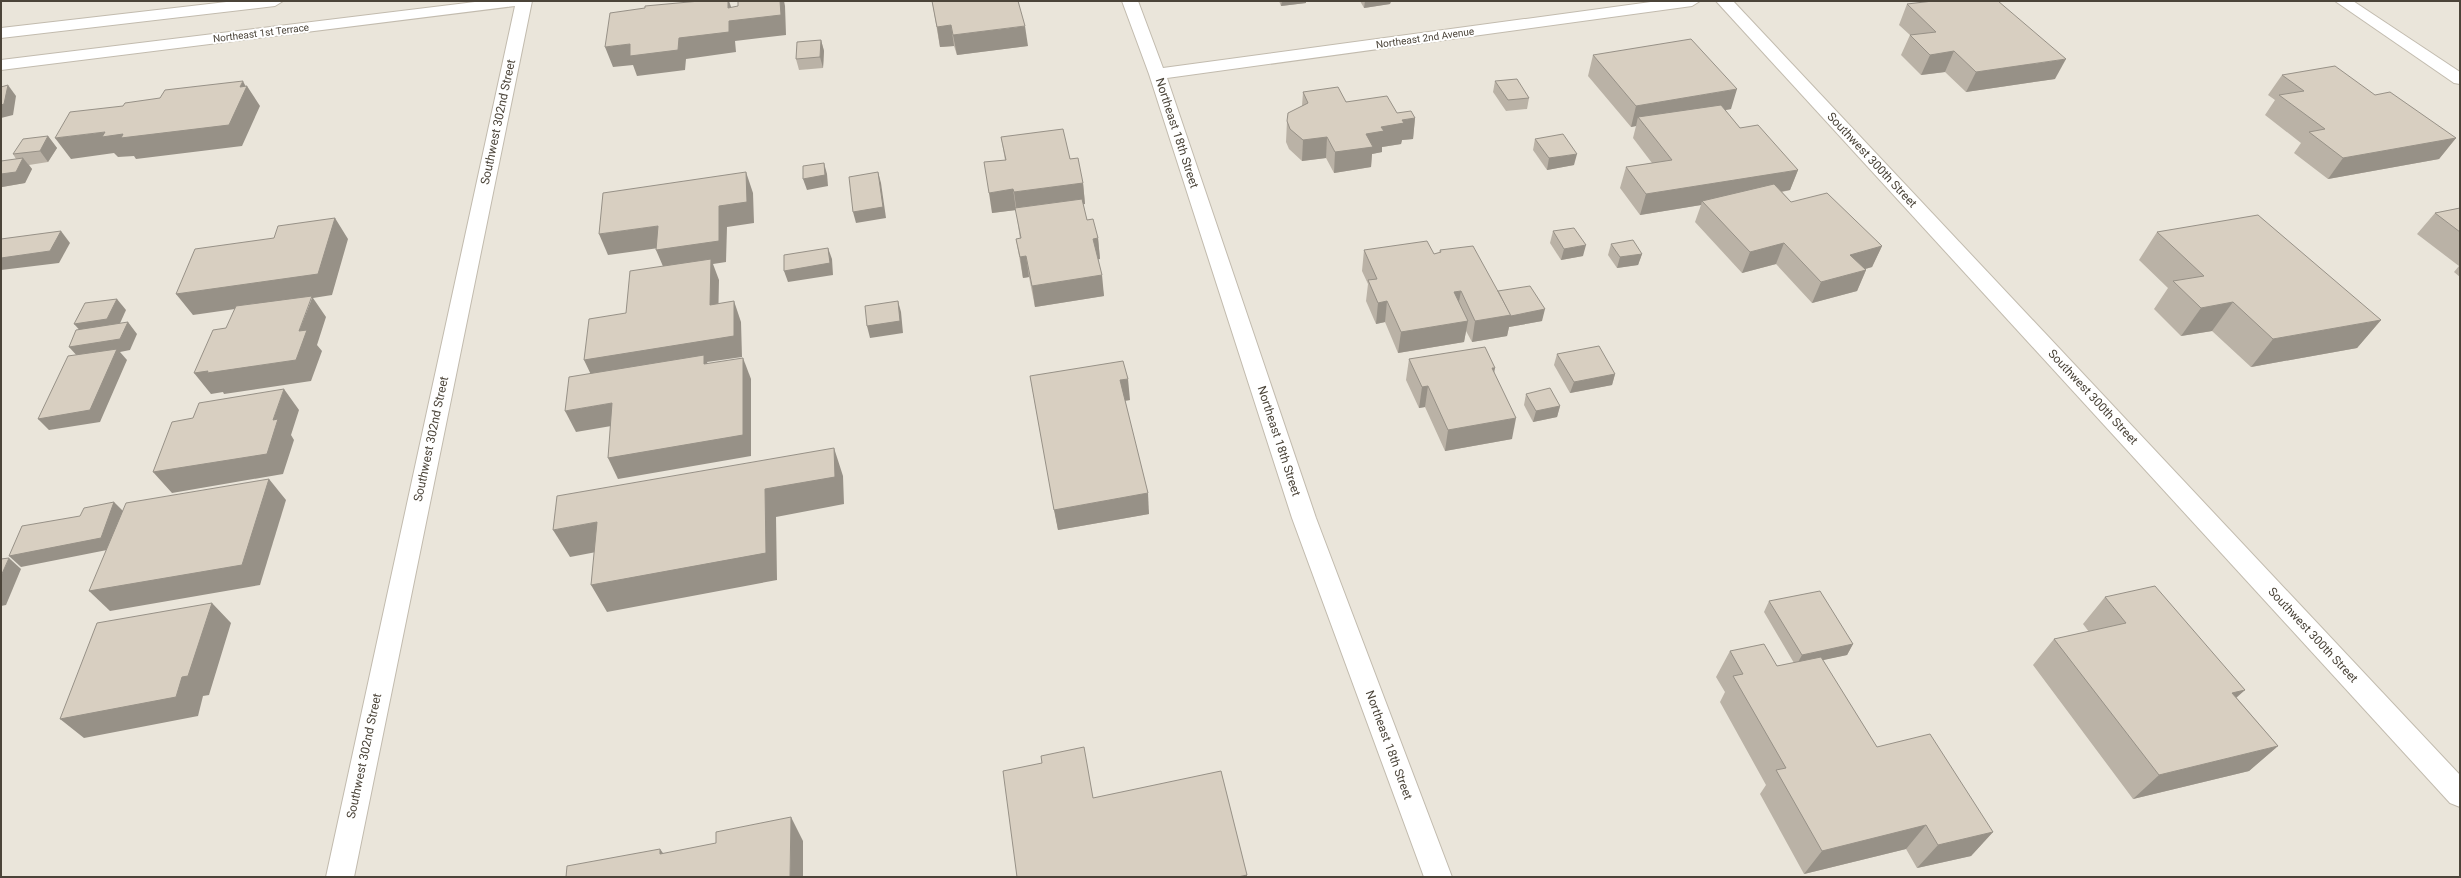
<svg xmlns="http://www.w3.org/2000/svg" width="2461" height="878" font-family="Roboto,sans-serif">
<rect width="100%" height="100%" fill="#f6f3ec"/>
<!-- residential -->
<rect fill="#eae5da" x="1" y="1" width="2459" height="876"/>
<g fill="none" stroke-linecap="round" stroke-linejoin="round">
<defs>
<g id="minor">
<polygon points="235,1 283,1 275,6 1,38 1,28"/>
<polygon points="483,1 532,1 354,877 326,877 515,6 1,70 1,60"/>
<polygon points="1122,1 1138,1 1163,68 1658,1 1700,1 1692,6 1167,78 1316,518 1452,877 1424,877 1292,518 1149,74"/>
<polygon points="1716,1 1733,1 2460,775 2460,807 2450,803"/>
<polygon points="2335,1 2353,1 2460,72 2460,84 2454,83"/>
</g>
</defs>
<!-- minor casing -->
<use href="#minor" stroke="#c2bbae" stroke-width="2"/>
<!-- minor -->
<use href="#minor" fill="#fff" fill-rule="evenodd"/>
</g>
<!-- wall -->
<g fill="#bab2a6">
<polygon points="932,1 1028,46 957,55 954,46 940,47"/>
<polygon points="1279,1 1306,1 1306,3 1281,6"/>
<polygon points="1360,1 1391,1 1390,4 1364,8"/>
<polygon points="1907,4 2055,79 1966,92 1945,72 1921,75 1901,55 1910,35 1899,25"/>
<polygon points="821,40 824,51 823,68 799,70 796,59"/>
<polygon points="1593,55 1731,109 1725,110 1740,128 1798,170 1790,190 1782,192 1791,202 1882,246 1872,267 1865,269 1866,270 1857,291 1812,303 1776,264 1742,273 1695,222 1701,205 1640,215 1620,188 1626,167 1652,163 1633,138 1636,126 1631,127 1588,76"/>
<polygon points="2282,75 2375,95 2456,138 2439,159 2328,179 2294,153 2301,143 2265,115 2275,100 2268,95"/>
<polygon points="1495,81 1529,98 1527,109 1506,111 1493,92"/>
<polygon points="1303,92 1397,113 1415,118 1413,139 1402,140 1401,144 1382,147 1382,152 1372,154 1371,167 1334,173 1326,158 1302,161 1289,149 1286,142 1287,121 1302,106"/>
<polygon points="48,136 57,148 48,162 29,165 32,169 25,183 2,187 1,186 1,174 16,159 13,154"/>
<polygon points="1001,137 1070,159 1083,183 1085,204 1083,204 1087,220 1098,238 1100,259 1098,259 1104,296 1035,307 1029,277 1023,278 1016,239 1020,239 1016,210 992,213 1005,160"/>
<polygon points="1535,139 1574,165 1547,170 1533,150"/>
<polygon points="2460,208 2460,277 2454,272 2459,266 2417,234 2435,213"/>
<polygon points="1553,231 1583,256 1561,260 1550,243"/>
<polygon points="2157,232 2381,320 2357,348 2251,367 2212,331 2181,336 2154,309 2168,288 2139,260"/>
<polygon points="1611,244 1642,254 1638,265 1617,268 1608,255"/>
<polygon points="1364,250 1434,254 1439,253 1440,250 1498,291 1542,321 1509,327 1507,336 1472,342 1466,331 1464,342 1398,353 1385,322 1376,324 1366,301 1368,284 1362,271"/>
<polygon points="1557,354 1615,374 1612,385 1570,393 1554,365"/>
<polygon points="1409,359 1494,373 1512,439 1445,451 1425,407 1419,408 1406,380"/>
<polygon points="1030,376 1130,400 1125,401 1149,514 1058,530"/>
<polygon points="1526,394 1560,406 1557,417 1533,422 1524,405"/>
<polygon points="2105,597 2245,690 2236,697 2278,746 2249,771 2133,799 2033,665 2054,639 2089,632 2083,624"/>
<polygon points="1769,601 1853,644 1847,655 1822,660 1877,747 1993,832 1971,856 1917,868 1906,849 1804,874 1760,794 1766,785 1720,702 1725,692 1716,677 1730,651 1777,666 1794,663 1764,612"/>
</g>
<!-- shaded-wall -->
<g fill="#979187">
<polygon points="728,1 729,1 735,18 780,1 784,1 785,6 786,35 735,41 736,52 686,59 685,70 637,76 633,65 613,67 605,47 679,38 728,8"/>
<polygon points="1282,1 1306,1 1306,3 1281,6"/>
<polygon points="1365,1 1391,1 1390,4 1364,8"/>
<polygon points="951,25 954,46 940,47 937,27"/>
<polygon points="1025,26 1028,46 957,55 953,35"/>
<polygon points="821,40 824,51 823,68 820,57"/>
<polygon points="1954,51 1945,72 1921,75 1930,55"/>
<polygon points="2066,59 2055,79 1966,92 1976,72"/>
<polygon points="243,81 246,87 247,86 260,106 242,146 136,159 134,156 118,157 114,153 71,159 55,138 105,132 240,87"/>
<polygon points="8,85 16,96 13,115 1,118 1,105"/>
<polygon points="1737,89 1731,109 1644,125 1638,117 1636,126 1631,127 1636,106"/>
<polygon points="1415,118 1413,139 1402,140 1401,144 1382,147 1382,152 1372,154 1371,167 1334,173 1335,152 1366,134 1381,127 1402,120"/>
<polygon points="48,136 57,148 48,162 40,151"/>
<polygon points="1327,137 1326,158 1302,161 1303,140"/>
<polygon points="2456,138 2439,159 2328,179 2343,158"/>
<polygon points="1577,154 1574,165 1547,170 1549,158"/>
<polygon points="23,158 32,169 25,183 2,187 1,186 1,174"/>
<polygon points="824,163 827,174 828,186 807,190 803,179"/>
<polygon points="1798,170 1790,190 1706,204 1702,201 1701,205 1640,215 1646,194"/>
<polygon points="746,172 753,193 754,223 727,227 726,262 713,264 719,280 718,326 665,271 656,250 719,206"/>
<polygon points="878,172 881,183 886,218 856,223 853,212"/>
<polygon points="1083,183 1085,204 1017,213 1014,192"/>
<polygon points="1013,189 1016,210 992,213 989,193"/>
<polygon points="335,218 348,239 332,295 313,298 326,317 317,345 322,351 311,381 224,394 223,392 211,394 194,373 299,331 312,298 193,315 176,294"/>
<polygon points="658,226 666,247 608,255 599,234"/>
<polygon points="61,231 70,243 59,263 1,270 1,258"/>
<polygon points="1098,238 1100,259 1095,260 1093,239"/>
<polygon points="1784,243 1776,264 1742,273 1750,252"/>
<polygon points="1586,245 1583,256 1561,260 1564,249"/>
<polygon points="1882,246 1872,267 1841,276 1850,255"/>
<polygon points="828,248 832,259 833,275 788,282 784,271"/>
<polygon points="1642,254 1638,265 1617,268 1620,257"/>
<polygon points="1026,256 1029,277 1023,278 1020,257"/>
<polygon points="1866,270 1857,291 1812,303 1821,282"/>
<polygon points="1102,275 1104,296 1035,307 1032,286"/>
<polygon points="1461,291 1457,312 1454,292"/>
<polygon points="117,299 126,310 117,330 84,335 74,324"/>
<polygon points="734,301 741,322 742,357 707,362 713,376 594,381 584,360"/>
<polygon points="898,301 901,312 903,333 870,338 867,326"/>
<polygon points="1387,301 1385,322 1376,324 1378,303"/>
<polygon points="2233,302 2212,331 2181,336 2201,308"/>
<polygon points="1545,309 1542,321 1509,327 1507,336 1472,342 1475,321"/>
<polygon points="2381,320 2357,348 2251,367 2273,339"/>
<polygon points="1468,321 1464,342 1398,353 1401,332"/>
<polygon points="128,322 137,334 130,350 120,352 127,360 100,422 49,430 38,419 79,358 69,347"/>
<polygon points="743,358 751,379 751,456 618,479 608,458"/>
<polygon points="1492,368 1495,368 1491,389"/>
<polygon points="1615,374 1612,385 1570,393 1574,382"/>
<polygon points="1128,379 1130,400 1122,401 1120,380"/>
<polygon points="1428,386 1425,407 1419,408 1422,387"/>
<polygon points="284,389 299,410 291,435 294,440 283,474 172,493 153,472 273,420"/>
<polygon points="612,403 623,424 576,432 565,411"/>
<polygon points="1560,406 1557,417 1533,422 1536,411"/>
<polygon points="1516,418 1512,439 1445,451 1448,430"/>
<polygon points="834,448 843,476 844,504 776,517 777,580 607,612 591,585 765,489"/>
<polygon points="269,479 286,500 260,585 110,611 89,591"/>
<polygon points="1148,493 1149,514 1058,530 1054,510"/>
<polygon points="114,502 125,513 112,549 21,567 9,556"/>
<polygon points="597,522 612,549 570,557 553,530"/>
<polygon points="9,558 21,569 6,605 1,606 1,576"/>
<polygon points="212,603 231,623 209,695 203,696 198,716 84,738 60,719 182,677"/>
<polygon points="1853,644 1847,655 1796,666 1802,655"/>
<polygon points="2245,690 2217,715 2232,693"/>
<polygon points="2278,746 2249,771 2133,799 2159,775"/>
<polygon points="791,817 803,841 803,877 790,877"/>
<polygon points="1926,825 1906,849 1804,874 1822,851"/>
<polygon points="1993,832 1971,856 1917,868 1938,845"/>
<polygon points="660,849 677,872 660,854"/>
<polygon points="1247,875 1247,877 1238,877"/>
</g>
<!-- building -->
<g fill="#d8cfc1" stroke="#979187">
<polygon points="700,1 728,1 728,8 738,6 738,1 780,1 781,15 729,21 729,32 679,38 678,50 630,56 630,44 605,47 610,13 645,8 645,6"/>
<polygon points="932,1 1018,1 1025,26 953,35 951,25 937,27"/>
<polygon points="1933,1 1998,1 2066,59 1976,72 1954,51 1930,55 1910,35 1936,32 1907,4"/>
<polygon points="1691,39 1737,89 1636,106 1593,55"/>
<polygon points="821,40 820,57 796,59 797,42"/>
<polygon points="2335,66 2375,95 2390,92 2456,138 2343,158 2309,132 2325,129 2279,95 2304,91 2282,75"/>
<polygon points="1517,79 1529,98 1508,100 1495,81"/>
<polygon points="243,81 240,87 247,86 229,125 121,138 123,134 102,137 105,132 55,138 70,112 123,106 125,103 160,98 165,90"/>
<polygon points="8,85 4,104 1,105 1,87"/>
<polygon points="1338,87 1346,102 1387,96 1397,113 1411,111 1415,118 1402,120 1404,123 1381,127 1384,131 1366,134 1373,147 1335,152 1327,137 1303,140 1290,129 1287,121 1288,113 1308,103 1303,92"/>
<polygon points="1721,105 1740,128 1758,125 1798,170 1646,194 1626,167 1672,160 1638,117"/>
<polygon points="1063,129 1070,159 1078,158 1083,183 1014,192 1013,189 989,193 984,162 1006,160 1001,137"/>
<polygon points="1563,134 1577,154 1549,158 1535,139"/>
<polygon points="48,136 40,151 13,154 23,139"/>
<polygon points="23,158 16,172 1,174 1,161"/>
<polygon points="824,163 825,175 803,179 803,166"/>
<polygon points="746,172 747,202 719,206 719,241 656,250 658,226 599,234 603,193"/>
<polygon points="878,172 883,207 853,212 849,177"/>
<polygon points="1774,184 1791,202 1827,193 1882,246 1850,255 1866,270 1821,282 1784,243 1750,252 1702,201"/>
<polygon points="1082,199 1087,220 1093,219 1098,238 1093,239 1102,275 1032,286 1026,256 1020,257 1016,239 1021,238 1015,208"/>
<polygon points="2460,208 2460,232 2435,213"/>
<polygon points="2258,215 2381,320 2273,339 2233,302 2201,308 2173,281 2204,276 2157,232"/>
<polygon points="335,218 318,274 176,294 195,249 274,238 278,226"/>
<polygon points="1574,228 1586,245 1564,249 1553,231"/>
<polygon points="61,231 50,251 1,258 1,239"/>
<polygon points="1633,240 1642,254 1620,257 1611,244"/>
<polygon points="1427,241 1434,254 1441,252 1440,250 1473,246 1511,315 1475,321 1461,291 1454,292 1468,321 1401,332 1387,301 1378,303 1368,280 1377,279 1364,250"/>
<polygon points="828,248 830,263 784,271 784,255"/>
<polygon points="711,259 710,305 734,301 734,336 584,360 589,319 626,313 630,271"/>
<polygon points="1530,286 1545,309 1511,316 1498,291"/>
<polygon points="312,296 299,331 307,330 296,360 207,373 208,371 194,373 213,330 226,328 236,306"/>
<polygon points="117,299 107,319 74,324 85,303"/>
<polygon points="898,301 900,321 867,326 865,306"/>
<polygon points="128,322 120,339 69,347 76,330"/>
<polygon points="1599,346 1615,374 1574,382 1557,354"/>
<polygon points="1485,347 1495,368 1492,368 1516,418 1448,430 1428,386 1422,387 1409,359"/>
<polygon points="117,349 90,410 38,419 68,356"/>
<polygon points="704,355 704,364 743,358 743,435 608,458 612,403 565,411 569,377"/>
<polygon points="1123,361 1128,379 1120,380 1148,493 1054,510 1030,376"/>
<polygon points="1550,388 1560,406 1536,411 1526,394"/>
<polygon points="284,389 273,420 278,419 267,454 153,472 172,422 193,418 199,403"/>
<polygon points="834,448 835,477 765,489 766,553 591,585 597,522 553,530 557,496"/>
<polygon points="269,479 242,565 89,591 126,503"/>
<polygon points="114,502 101,538 9,556 22,526 80,516 84,508"/>
<polygon points="9,558 1,576 1,559"/>
<polygon points="2155,586 2245,690 2232,693 2278,746 2159,775 2054,639 2126,623 2105,597"/>
<polygon points="1820,591 1853,644 1802,655 1769,601"/>
<polygon points="212,603 188,676 182,677 176,697 60,719 97,623"/>
<polygon points="1764,644 1777,666 1821,657 1877,747 1930,734 1993,832 1938,845 1926,825 1822,851 1776,770 1786,768 1733,676 1743,674 1730,651"/>
<polygon points="1084,747 1093,798 1221,771 1247,875 1238,877 1017,877 1003,771 1042,763 1041,756"/>
<polygon points="791,817 790,877 566,877 567,866 660,849 660,854 716,843 716,832"/>
</g>
<g text-anchor="middle" dominant-baseline="central" stroke-width="4" stroke-linejoin="round" paint-order="stroke">
<!-- far-street labels -->
<g font-size="10" fill="#4b4439" stroke="#fff">
<text transform="translate(261 33) rotate(-7)">Northeast 1st Terrace</text>
<text transform="translate(1425 38) rotate(-8)">Northeast 2nd Avenue</text>
</g>
<!-- street labels -->
<g font-size="12" fill="#4b4439" stroke="#fff">
<text transform="translate(498 122) rotate(-78)">Southwest 302nd Street</text>
<text transform="translate(1177 133) rotate(72)">Northeast 18th Street</text>
<text transform="translate(1872 160) rotate(47)">Southwest 300th Street</text>
<text transform="translate(2093 397) rotate(47)">Southwest 300th Street</text>
<text transform="translate(431 439) rotate(-78)">Southwest 302nd Street</text>
<text transform="translate(1279 441) rotate(72)">Northeast 18th Street</text>
<text transform="translate(2313 635) rotate(47)">Southwest 300th Street</text>
<text transform="translate(1389 745) rotate(70)">Northeast 18th Street</text>
<text transform="translate(364 756) rotate(-78)">Southwest 302nd Street</text>
</g>
</g>
<!-- border -->
<rect width="2461" height="878" fill="none" stroke="#4b4439" stroke-width="4"/>
</svg>
